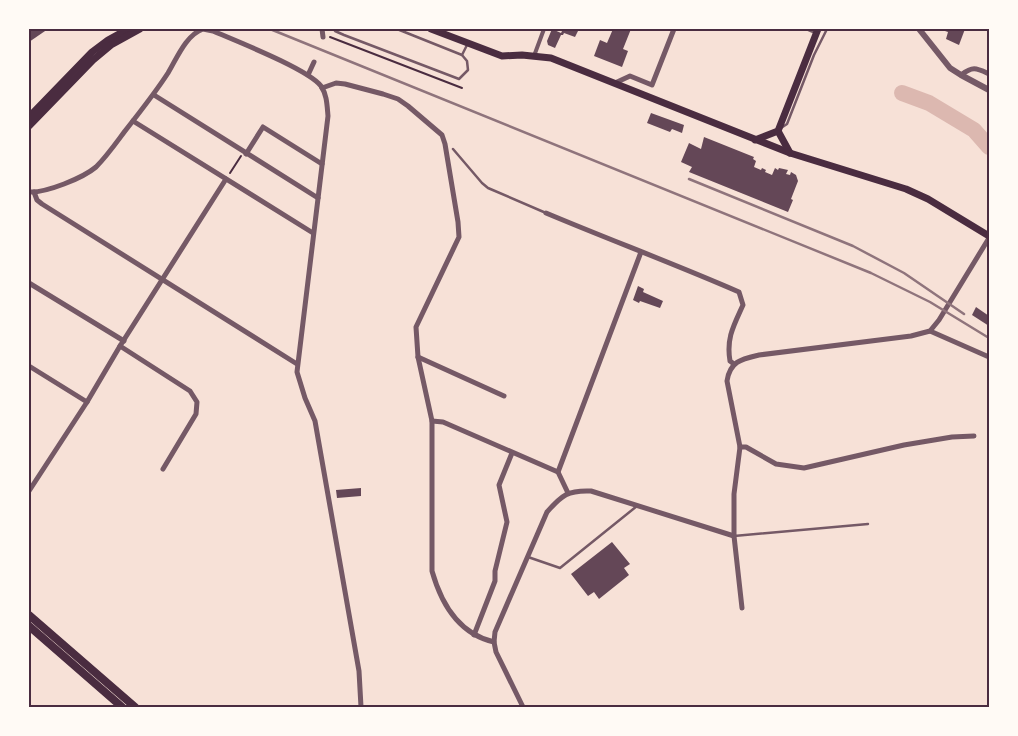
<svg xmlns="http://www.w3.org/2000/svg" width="1018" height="736" font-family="Manrope,sans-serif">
<rect width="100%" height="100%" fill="#f7e1d7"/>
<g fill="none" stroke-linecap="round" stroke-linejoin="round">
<!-- river -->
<polyline stroke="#dcb8b0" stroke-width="16" points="902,93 929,103 974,130 989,147"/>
</g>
<!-- building -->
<g fill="#644757">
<polygon points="29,29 48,29 29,42"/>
<polygon points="552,29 561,33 563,29 579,29 575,37 564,33 563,35 561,35 555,48 548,45 547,41"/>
<polygon points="613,29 631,29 623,49 628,51 622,67 594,56 600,40 607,43"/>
<polygon points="939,29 965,29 959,45 946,39 948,32"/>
<polygon points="651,113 684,125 682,133 672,129 670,132 647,123"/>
<polygon points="704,137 754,157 753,159 756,161 754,167 761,170 762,168 766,170 765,172 772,175 775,168 778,170 779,168 788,170 786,174 790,175 791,172 796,175 798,181 791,199 793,200 788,212 689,172 692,167 681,162 689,143 701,149"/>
<polygon points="638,286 644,289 643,292 663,301 660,308 640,301 639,303 633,300"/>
<polygon points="976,307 989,316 989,326 972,315"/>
<polygon points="361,488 361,496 337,498 336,490"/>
<polygon points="612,542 630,564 624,568 629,575 599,599 594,592 588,596 571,574"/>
</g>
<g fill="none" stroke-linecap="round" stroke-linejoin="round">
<!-- path -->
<g stroke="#4a2c40" stroke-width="2">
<polyline points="330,37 462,88"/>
<polyline points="230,173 241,156"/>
</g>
<!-- service -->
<g stroke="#755966" stroke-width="2.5">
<polyline points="334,29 335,31 344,35 459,79 468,70 467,61 462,55 397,29"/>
<polyline points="462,55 467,45"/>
<polyline points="781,128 787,124 814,55 827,29"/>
<polyline points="453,149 482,183 488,188 546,213"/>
<polyline points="734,536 868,524"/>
<polyline points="528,557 560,568 637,506"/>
</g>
<!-- pedestrian -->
<polyline stroke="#755966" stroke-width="4" points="534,56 544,29"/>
<!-- minor -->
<g stroke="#755966" stroke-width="5">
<polyline points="322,29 323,37"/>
<polyline points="809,29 816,32"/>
<polyline points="308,75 314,62"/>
<path d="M961 75C973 66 976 68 989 74"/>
<polyline points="615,83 630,76 652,85 674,29"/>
<path d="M322 88 336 83 345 84 383 94 398 99 408 106 442 135 445 144 458 222 459 237 416 327 418 357 432 421V571C441 603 459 634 494 642"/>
<polyline points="154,95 318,198"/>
<polyline points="133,121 313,233"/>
<polyline points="246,154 263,127 322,164"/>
<path d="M29 192C46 193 83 178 96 167 107 156 116 143 125 131 140 112 155 93 168 73 177 58 186 35 203 29L213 31C236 41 308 69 321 86 327 95 327 105 328 116L297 372 305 398 315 421 359 671 361 707"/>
<polyline points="34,192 37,200 42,204 297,364"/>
<path d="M546 213C610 240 675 264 739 292L743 305C734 325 726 338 730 361L734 364"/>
<polyline points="29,283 124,341"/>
<polyline points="930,331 989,357"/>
<polyline points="120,346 190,391 197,402 196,414 163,469"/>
<polyline points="418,357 504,396"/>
<polyline points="29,366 87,402"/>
<polyline points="432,421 443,422 558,472 568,493"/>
<polyline points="740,447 746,447 776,464 804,468 904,445 952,437 974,436"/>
<polyline points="558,472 641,252"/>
<polyline points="29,491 87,402 120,346 226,179"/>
<path d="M742 608 734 536V494L740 447 727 381C730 361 742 359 759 355L911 336 930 331 939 320 989 238"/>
<polyline points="474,635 495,581 495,571 507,522 499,485 512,453"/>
<path d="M523 707 496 652 494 642 495 632 547 512C562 495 568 490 591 491L734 536"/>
</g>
<!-- tertiary -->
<polyline stroke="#755966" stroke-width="6" points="919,29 950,68 961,75 989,90"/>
<!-- secondary -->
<g stroke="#4a2c40" stroke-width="7">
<polyline points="431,29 502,56 522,55 551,58 790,153 906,189 928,199 989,236"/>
<polyline points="29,117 92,52 108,40 128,29"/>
<polyline points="29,126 93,60 111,45 140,29"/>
<polyline points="778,131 790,153"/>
<polyline points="755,140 778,131 818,29"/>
</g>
<!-- primary -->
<g stroke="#4a2c40" stroke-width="8">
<polyline points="29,615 135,707"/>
<polyline points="29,626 122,707"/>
</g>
<!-- rail -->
<g stroke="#8f747c" stroke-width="2.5">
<polyline points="270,29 871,273 930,302 989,338"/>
<polyline points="689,179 853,246 904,273 964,314"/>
</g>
</g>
<!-- border -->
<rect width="1018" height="736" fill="none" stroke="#fffaf5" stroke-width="60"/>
<rect x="30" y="30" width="958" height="676" fill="none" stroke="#4a2c40" stroke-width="2"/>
</svg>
